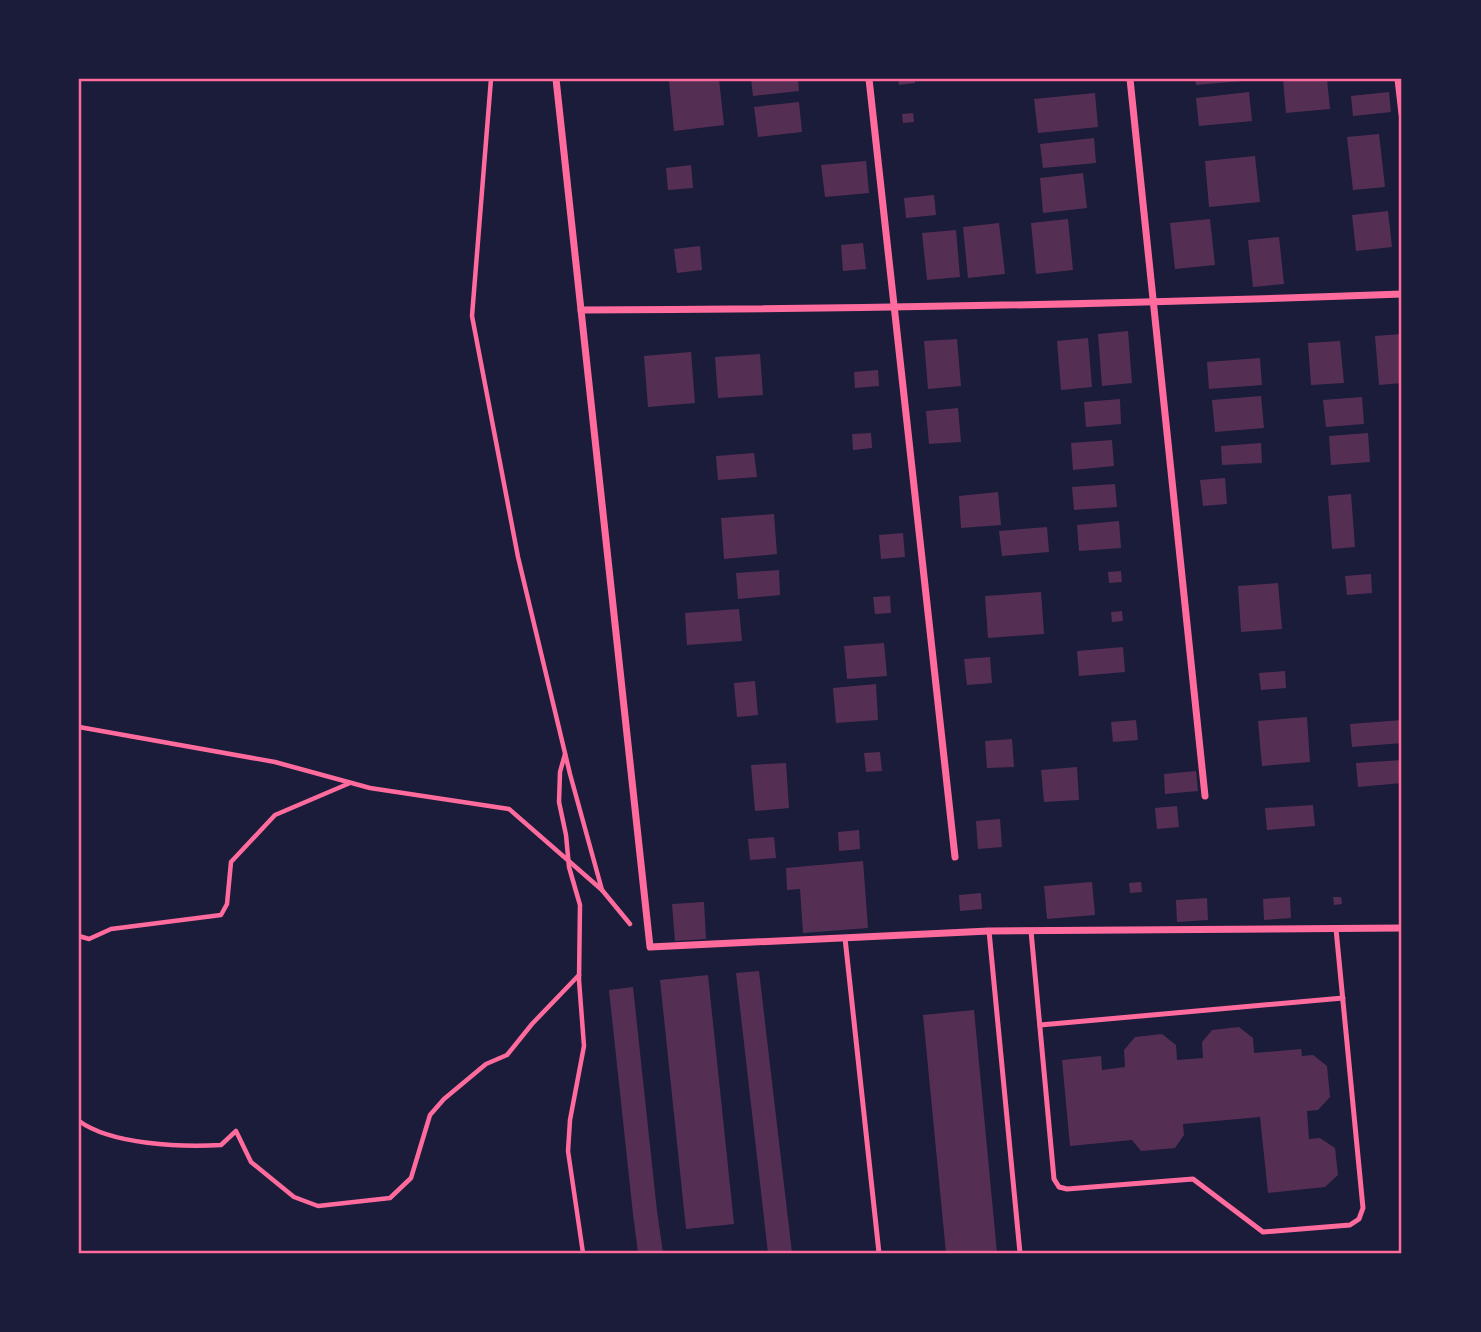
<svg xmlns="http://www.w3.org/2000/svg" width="1481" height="1332" font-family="Bitter,serif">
<rect width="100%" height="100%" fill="#1b1b3a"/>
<!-- building -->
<g fill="#542f53">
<polygon points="689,79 719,79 724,125 674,131 669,81"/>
<polygon points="751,79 798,79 799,91 753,96"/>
<polygon points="898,79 915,79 915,83 899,85"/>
<polygon points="1195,79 1242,79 1242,81 1196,85"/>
<polygon points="1283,79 1327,79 1330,109 1286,113"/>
<polygon points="1249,92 1252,121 1199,126 1196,98"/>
<polygon points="1389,92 1391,112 1353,116 1351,96"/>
<polygon points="1095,93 1098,127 1038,133 1034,99"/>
<polygon points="799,102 802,132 758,137 754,107"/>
<polygon points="913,113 914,122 903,123 902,114"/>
<polygon points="1379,134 1385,187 1353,190 1347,137"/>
<polygon points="1094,138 1096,163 1043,168 1040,144"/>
<polygon points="1255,156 1260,202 1209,207 1205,161"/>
<polygon points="866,161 869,193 825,197 821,165"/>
<polygon points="691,165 693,188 668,190 666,168"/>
<polygon points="1083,173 1087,208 1043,213 1040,178"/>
<polygon points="934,195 936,215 906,218 904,198"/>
<polygon points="1388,211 1392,247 1356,251 1352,215"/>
<polygon points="1068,219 1073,270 1036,274 1031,223"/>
<polygon points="1210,219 1215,265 1175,269 1170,223"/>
<polygon points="999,223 1005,274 968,278 963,227"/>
<polygon points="956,230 960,277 927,280 922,233"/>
<polygon points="1279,237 1284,284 1253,287 1248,240"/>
<polygon points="863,243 866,269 843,271 841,245"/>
<polygon points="700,246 702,270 677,273 674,249"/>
<polygon points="1128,331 1132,383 1102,386 1098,334"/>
<polygon points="1402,334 1402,383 1379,385 1375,336"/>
<polygon points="1088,338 1092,387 1061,390 1057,341"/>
<polygon points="957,339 961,386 928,389 924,341"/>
<polygon points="1340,341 1344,383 1311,385 1308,343"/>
<polygon points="691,352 695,403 648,407 644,356"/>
<polygon points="760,354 763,395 718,398 715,357"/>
<polygon points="1260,358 1262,385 1209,389 1207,362"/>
<polygon points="878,370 879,386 855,388 854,372"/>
<polygon points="1261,396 1264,428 1215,432 1212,400"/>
<polygon points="1362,397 1364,424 1326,427 1323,400"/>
<polygon points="1120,399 1121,424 1086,427 1084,402"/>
<polygon points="958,408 961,442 929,444 926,411"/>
<polygon points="871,433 872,448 853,450 852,434"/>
<polygon points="1368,433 1370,462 1331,465 1329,436"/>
<polygon points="1112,440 1114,466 1073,470 1071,443"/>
<polygon points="1261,443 1262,463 1222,465 1221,446"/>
<polygon points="754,453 757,477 718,480 716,456"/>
<polygon points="1225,478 1227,504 1203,506 1200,480"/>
<polygon points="1115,484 1117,507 1074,510 1072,487"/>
<polygon points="998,492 1001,525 961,528 959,496"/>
<polygon points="1351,494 1355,547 1332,549 1328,496"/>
<polygon points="774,514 777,554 724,559 721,518"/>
<polygon points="1119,521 1121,548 1079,551 1077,525"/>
<polygon points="1047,527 1049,552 1002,556 999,531"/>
<polygon points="903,533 905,557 881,559 879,535"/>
<polygon points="779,570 780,595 738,599 736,573"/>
<polygon points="1121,571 1122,582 1109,583 1108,572"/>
<polygon points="1371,574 1372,593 1347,595 1345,576"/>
<polygon points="1278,583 1282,629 1241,632 1238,586"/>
<polygon points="1041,592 1044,634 988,638 985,596"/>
<polygon points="890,596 891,613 875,614 873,597"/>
<polygon points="739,609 742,641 687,645 685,613"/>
<polygon points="1122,611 1123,621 1112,622 1111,612"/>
<polygon points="884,643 887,676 847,679 844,646"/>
<polygon points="1123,647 1125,672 1079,676 1077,651"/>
<polygon points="990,657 992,683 967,685 964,659"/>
<polygon points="1285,671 1286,688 1261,690 1259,673"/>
<polygon points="755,681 758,715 737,717 734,683"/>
<polygon points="876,684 878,720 836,723 833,688"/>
<polygon points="1307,717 1310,762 1262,766 1258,721"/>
<polygon points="1136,720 1138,740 1113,742 1111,722"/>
<polygon points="1402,720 1402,743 1352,747 1350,724"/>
<polygon points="1012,739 1014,767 987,768 985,741"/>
<polygon points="880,752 882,771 866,772 864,753"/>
<polygon points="1402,760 1402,783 1358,787 1356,763"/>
<polygon points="786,763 789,808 755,811 751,765"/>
<polygon points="1077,767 1079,800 1044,802 1041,770"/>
<polygon points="1196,771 1198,791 1165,794 1164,774"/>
<polygon points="1313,805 1315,826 1267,830 1265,808"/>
<polygon points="1177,806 1179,827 1157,829 1155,808"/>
<polygon points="1000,819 1002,847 978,849 976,821"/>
<polygon points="859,830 860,849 839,851 838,832"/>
<polygon points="774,837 776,858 750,860 748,839"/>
<polygon points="863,861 868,928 803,933 800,889 787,890 786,868"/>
<polygon points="1092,882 1095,915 1047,919 1044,886"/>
<polygon points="1141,882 1142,892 1130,893 1129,883"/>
<polygon points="981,893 982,909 960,911 959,895"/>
<polygon points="1290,897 1291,918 1264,920 1263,899"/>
<polygon points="1333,897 1341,897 1342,904 1334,905"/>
<polygon points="1207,898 1208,920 1177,922 1176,900"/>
<polygon points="704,902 706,939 675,941 672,904"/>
<polygon points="759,971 792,1253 768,1253 736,973"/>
<polygon points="708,975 734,1224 686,1229 660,980"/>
<polygon points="633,987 657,1211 663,1253 638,1253 633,1214 609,990"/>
<polygon points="974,1010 997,1253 946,1253 923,1015"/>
<polygon points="1239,1027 1253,1038 1254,1053 1301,1049 1302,1056 1313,1055 1327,1066 1330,1097 1318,1110 1307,1111 1309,1139 1320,1138 1335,1148 1338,1175 1325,1187 1268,1193 1260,1117 1183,1124 1184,1135 1175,1148 1141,1151 1132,1140 1070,1146 1062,1060 1101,1056 1102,1070 1125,1067 1124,1050 1135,1037 1162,1034 1176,1045 1177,1060 1203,1058 1202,1042 1212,1030"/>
</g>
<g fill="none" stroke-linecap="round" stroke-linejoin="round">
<!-- path -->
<g stroke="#ff6b9d" stroke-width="4.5">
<polyline points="491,79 472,316 518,557 570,774 602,890 630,924"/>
<polyline points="79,727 275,762 370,788 509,809 602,890"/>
<polyline points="565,754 560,772 559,802 566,835 569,867 580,905 579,980 584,1046 570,1120 568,1151 583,1253"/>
<polyline points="79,936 89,939 111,929 221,915 227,904 231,862 275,815 350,783"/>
<path d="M79 1121C112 1145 181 1147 221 1145L236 1131 251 1162 294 1197 318 1206 390 1198 411 1178 430 1115 444 1099 486 1064 507 1055 532 1024 579 975"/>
</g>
<!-- service -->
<g stroke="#ff6b9d" stroke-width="5">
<polyline points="989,931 1020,1253"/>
<polyline points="1031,931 1054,1179 1059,1187 1067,1189 1193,1179 1263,1232 1350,1225 1359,1219 1363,1208 1336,929"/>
<polyline points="845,938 879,1253"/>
<polyline points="1040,1025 1343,998"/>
</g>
<!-- minor -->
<g stroke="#ff6b9d" stroke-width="7">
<polyline points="556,79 650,947 989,931 1402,928"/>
<polyline points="869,79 955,857"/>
<polyline points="1130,79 1205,796"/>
<polyline points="1398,79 1402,114"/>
<path d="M581 310C855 309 1129 304 1402 294"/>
</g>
</g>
<!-- border -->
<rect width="1481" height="1332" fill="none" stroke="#1b1b3a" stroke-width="161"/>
<rect x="80" y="80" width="1320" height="1172" fill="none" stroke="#ff6b9d" stroke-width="2.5"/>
</svg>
